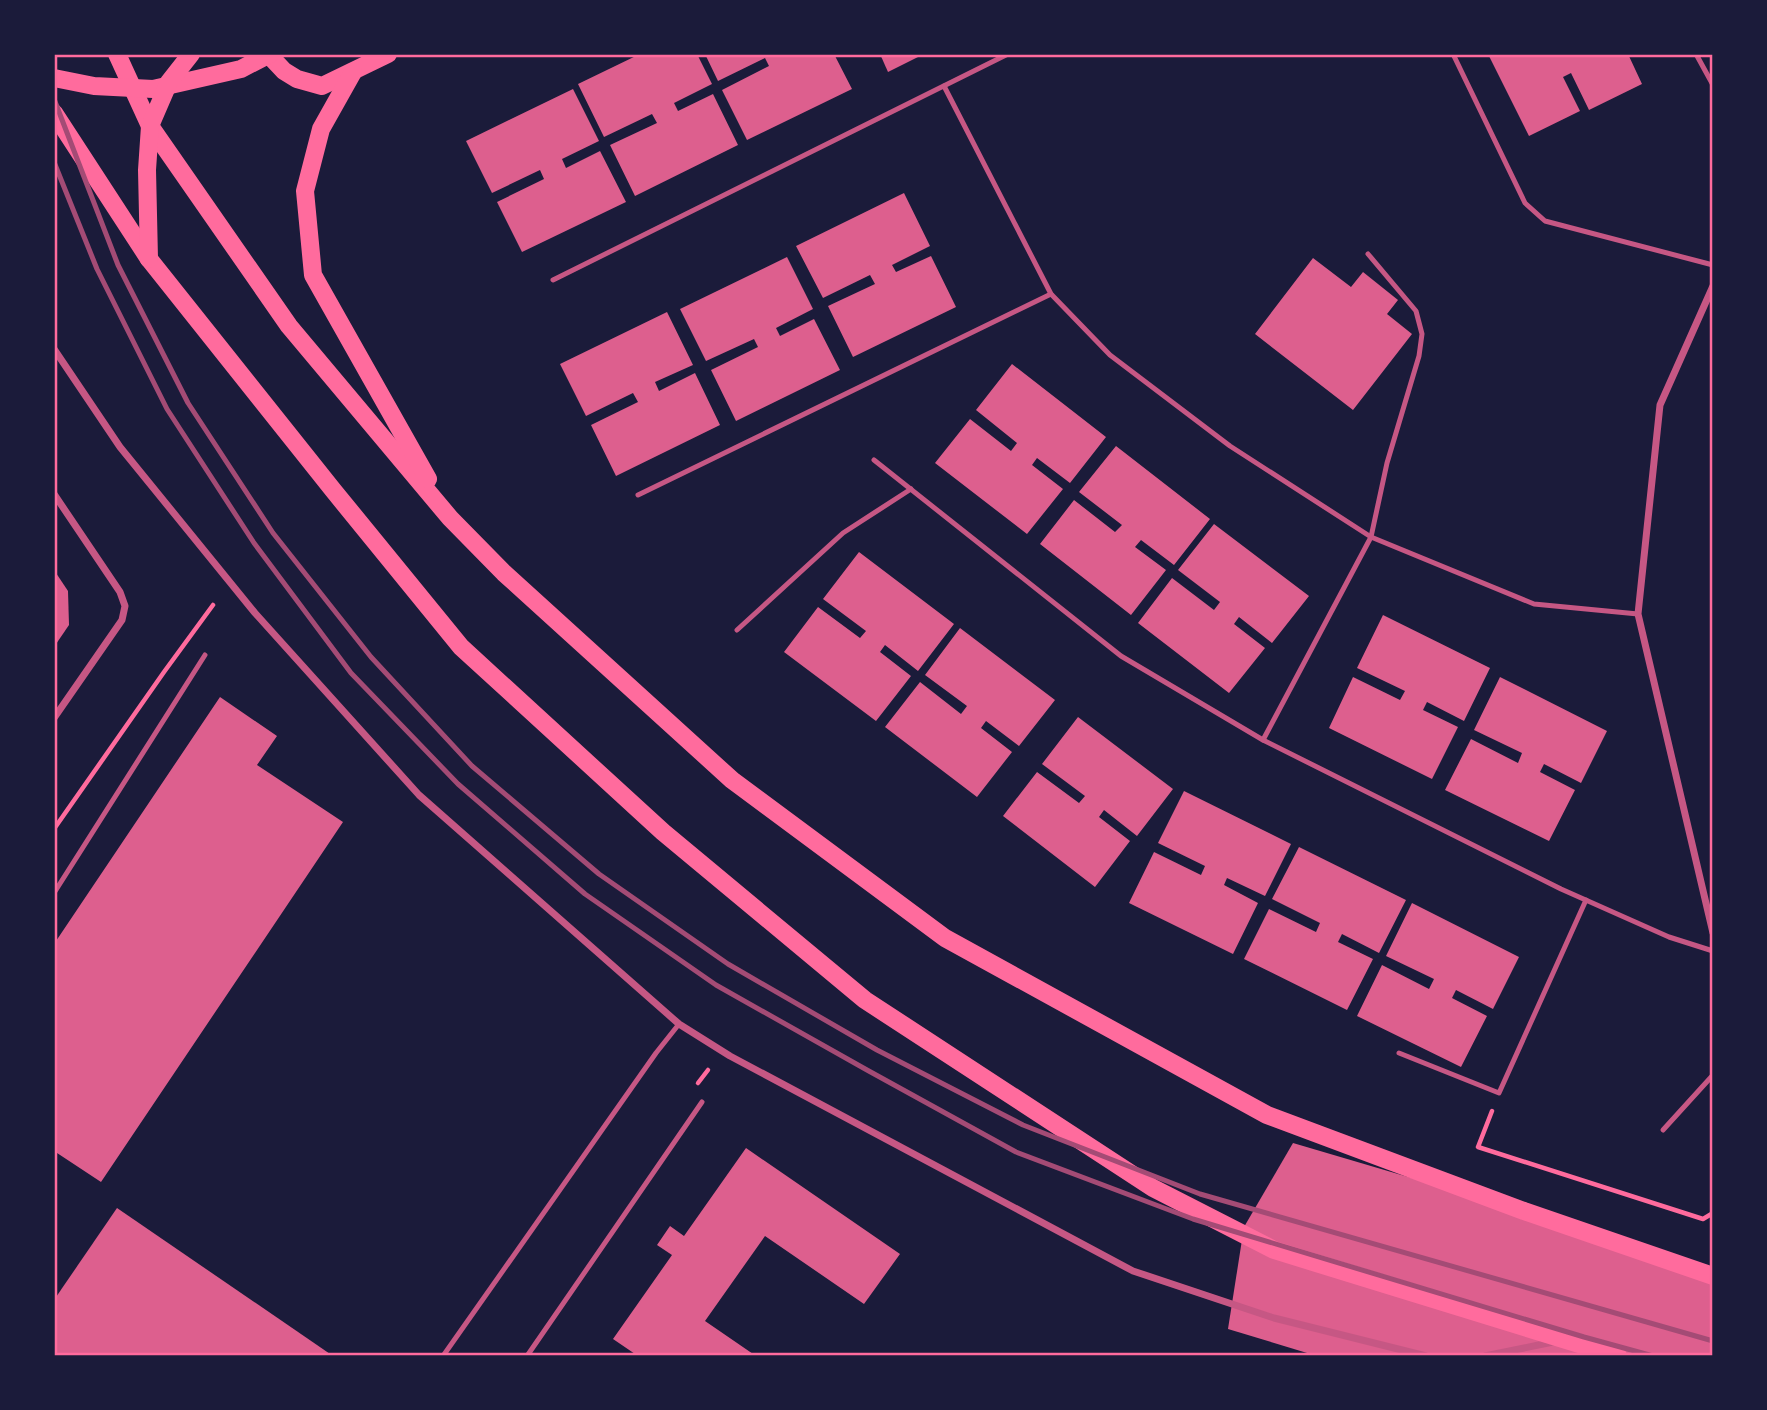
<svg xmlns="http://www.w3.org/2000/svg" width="1767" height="1410" font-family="Manrope,sans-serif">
<rect width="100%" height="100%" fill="#1b1b3a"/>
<!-- building -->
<g fill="#dd5f8e">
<polygon points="640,54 697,54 712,84 674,103 678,111 713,94 738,145 635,196 610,145 657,123 652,114 604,137 578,84"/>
<polygon points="705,54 834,54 852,89 747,140 722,90 769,66 765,58 718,81"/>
<polygon points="880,54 924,54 888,72"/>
<polygon points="1488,54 1628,54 1642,84 1589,110 1571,73 1563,77 1580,111 1529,136"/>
<polygon points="573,89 599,141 562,159 566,168 600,151 626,202 522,252 497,202 544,179 540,170 492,193 466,141"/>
<polygon points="904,193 930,246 892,265 896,272 931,256 956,307 853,357 828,306 875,284 870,275 823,298 796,246"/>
<polygon points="787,257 813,309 776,328 780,336 814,319 840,370 736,421 711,370 758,347 754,339 706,361 680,309"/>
<polygon points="1313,258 1351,287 1363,272 1398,300 1387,314 1412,334 1353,410 1255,334"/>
<polygon points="667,312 693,365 655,382 659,391 695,373 720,425 616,476 591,425 638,402 633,393 586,416 560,364"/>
<polygon points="1012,364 1106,437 1070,483 1037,458 1032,465 1063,489 1027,534 935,463 970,419 1011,451 1017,443 976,410"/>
<polygon points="1116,446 1210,519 1174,565 1141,540 1135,547 1166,570 1131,615 1040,544 1074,500 1115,532 1122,525 1079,492"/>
<polygon points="1214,524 1309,596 1272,643 1239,617 1234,624 1265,648 1229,693 1138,623 1172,578 1214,610 1220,602 1178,570"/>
<polygon points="859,552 954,624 918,671 885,645 880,652 911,676 876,721 784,652 818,607 860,638 866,631 823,599"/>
<polygon points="54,570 68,591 69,625 54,647"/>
<polygon points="1383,615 1490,668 1464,721 1427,702 1423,710 1458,727 1432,779 1329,728 1353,677 1400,700 1405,691 1357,668"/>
<polygon points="960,628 1055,700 1019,746 986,721 981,728 1012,752 977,797 885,727 920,682 961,714 967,706 925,675"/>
<polygon points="1500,677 1607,731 1581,783 1544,764 1540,772 1575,790 1549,841 1445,790 1471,739 1518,763 1522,753 1474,730"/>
<polygon points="220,697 277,736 257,765 343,822 101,1182 54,1151 54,944"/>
<polygon points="1078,717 1173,789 1137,836 1104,810 1099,817 1130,841 1095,887 1003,816 1037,772 1079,803 1085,796 1042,764"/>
<polygon points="1184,791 1291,844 1265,896 1227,878 1224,885 1258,903 1233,954 1129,903 1154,852 1201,875 1205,866 1158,843"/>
<polygon points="1299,847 1406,900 1379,953 1342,934 1338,942 1373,959 1347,1010 1244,959 1269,909 1316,932 1320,923 1272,899"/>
<polygon points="1412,903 1519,957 1493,1009 1456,990 1452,998 1487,1016 1461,1067 1357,1016 1382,965 1429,989 1434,979 1386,956"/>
<polygon points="1293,1143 1713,1267 1713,1356 1317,1356 1228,1329 1244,1227"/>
<polygon points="746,1148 900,1254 864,1304 765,1236 705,1321 756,1356 638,1356 613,1339 672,1255 657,1245 670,1226 684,1236"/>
<polygon points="117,1208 333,1356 54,1356 54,1300"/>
</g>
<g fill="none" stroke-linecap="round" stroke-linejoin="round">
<!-- path -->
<g stroke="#ff6b9d" stroke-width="4.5">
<polyline points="54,829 164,672 213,605"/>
<polyline points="698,1083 708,1070"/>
<polyline points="1492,1111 1478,1147 1703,1219 1713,1213"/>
</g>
<!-- service -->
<g stroke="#c65784" stroke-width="5">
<polyline points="1453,54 1525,203 1545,221 1713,265"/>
<polyline points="1696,54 1713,85"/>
<polyline points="944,86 1051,294 1110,355 1230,446 1371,537 1534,604 1638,614"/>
<polyline points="553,280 1008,54"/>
<polyline points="874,460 1121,656 1263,740 1561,889 1669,937 1713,951"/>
<polyline points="638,495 1051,294"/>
<polyline points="737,630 843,533 911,489"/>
<polyline points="1263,740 1371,537 1387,463 1419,356 1422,334 1416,311 1368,254"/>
<polyline points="54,893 205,655"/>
<polyline points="1399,1053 1499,1093 1586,900"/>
<polyline points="1663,1130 1713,1075"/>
<polyline points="443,1356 656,1053 679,1024"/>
<polyline points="527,1356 702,1102"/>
</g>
<!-- minor -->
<g stroke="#c65784" stroke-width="7">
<polyline points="1713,286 1660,405 1638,614 1713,933"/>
<polyline points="54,349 120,447 255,613 419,795 679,1024 730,1056 1133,1271 1274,1318 1426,1356"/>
<polyline points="54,494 120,592 125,606 122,620 54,718"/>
<polyline points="1485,1356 1553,1342"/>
</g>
<!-- primary -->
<g stroke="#ff6b9d" stroke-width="18">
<polyline points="117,54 150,126 289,326 450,518 504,573 732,780 945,938 1267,1115 1524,1211 1713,1276"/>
<polyline points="268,54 284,71 297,79 322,86 388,54"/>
<polyline points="353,72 321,129 305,191 313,275 428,479"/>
<polyline points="54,78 94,86 153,89 241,69 270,54"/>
<polyline points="54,113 149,259 333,490 461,647 663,832 865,1000 1153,1188 1274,1250 1618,1356"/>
<polyline points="149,259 147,170 150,126 169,82 191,54"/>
</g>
<!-- rail -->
<g stroke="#a44b75" stroke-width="5">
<polyline points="54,99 118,265 188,403 273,533 371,657 472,766 599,874 728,964 877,1050 1023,1125 1200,1194 1713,1341"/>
<polyline points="54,162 97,269 167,409 254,543 351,673 458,784 585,894 716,985 867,1070 1016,1152 1193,1219 1584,1337 1653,1356"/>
</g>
</g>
<!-- border -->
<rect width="1767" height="1410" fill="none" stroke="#1b1b3a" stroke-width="112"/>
<rect x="56" y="56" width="1655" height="1298" fill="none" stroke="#ff6b9d" stroke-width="2.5"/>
</svg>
